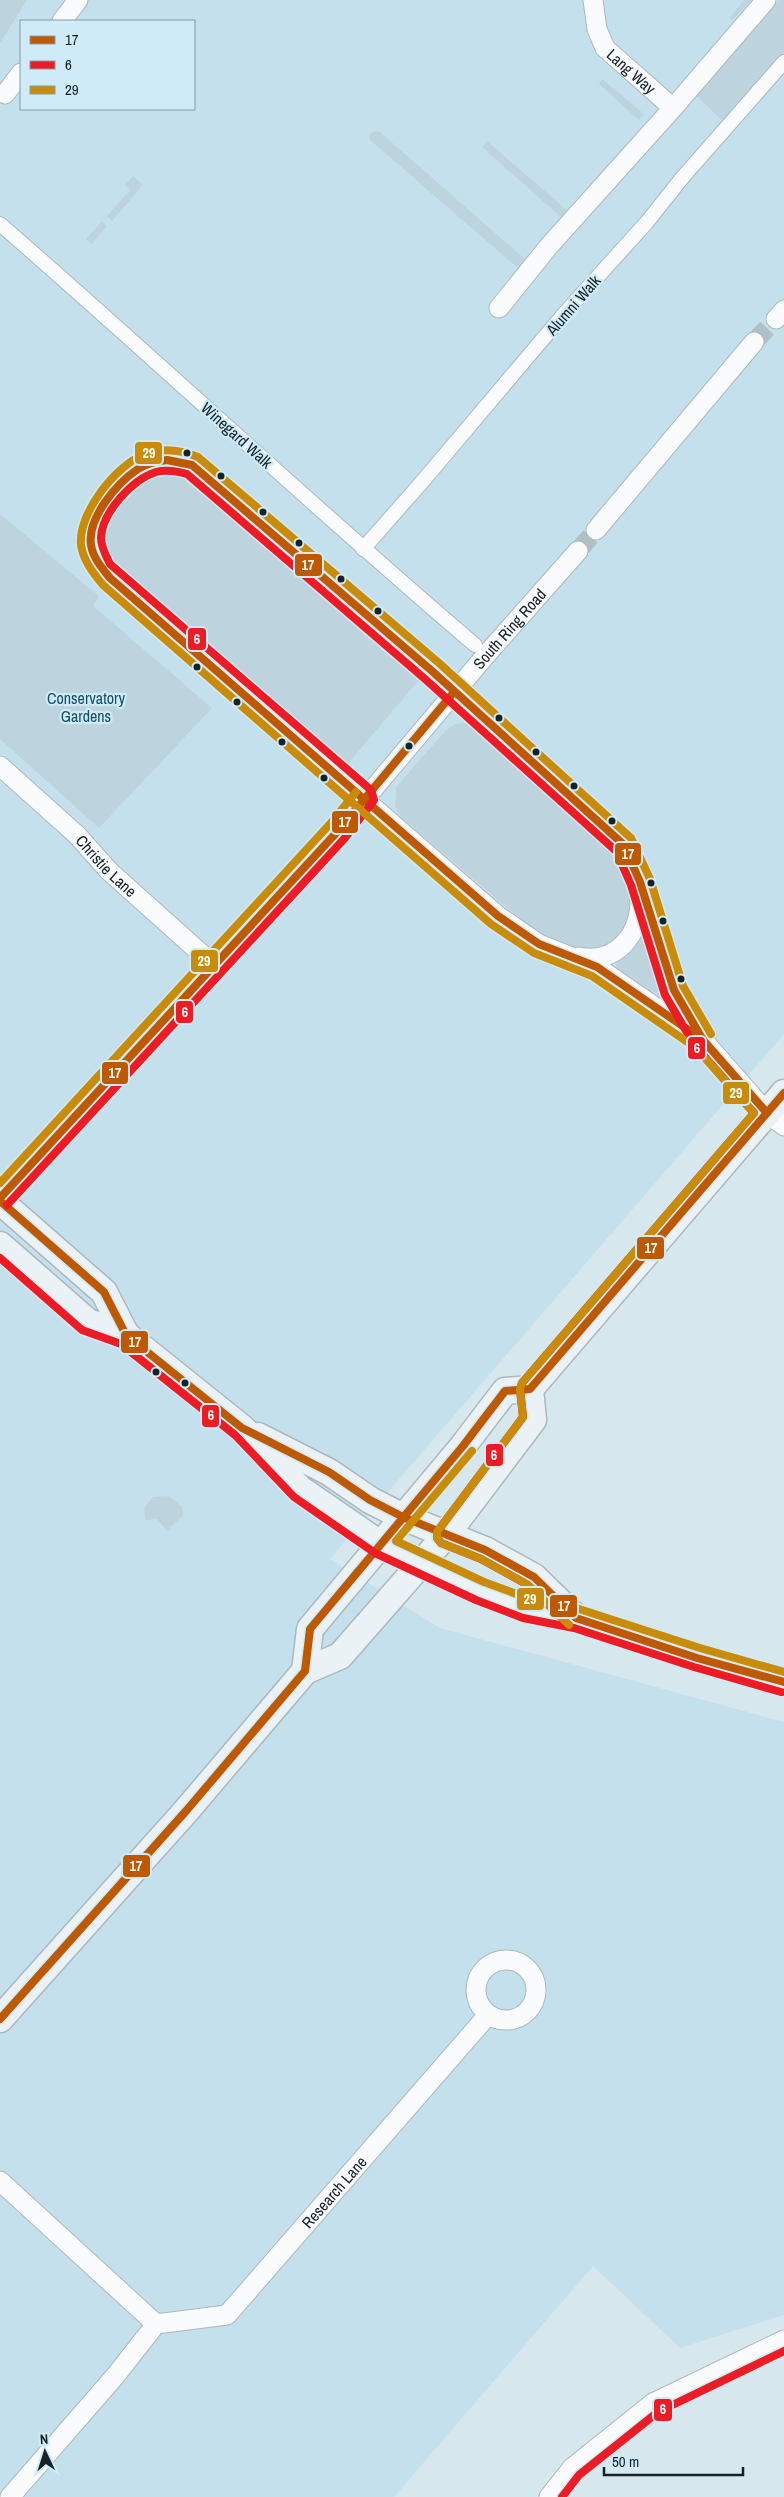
<svg xmlns="http://www.w3.org/2000/svg" width="784" height="2497" font-family="'Archivo Narrow',sans-serif">
<rect width="100%" height="100%" fill="#d7e7ee"/>
<!-- built -->
<path fill="#c4e0ec" fill-rule="evenodd" d="M0 0H784V1034L330 1559 440 1628 784 1722V2315L680 2348 593 2266 394 2497H0ZM21 21H194V109H21Z"/>
<!-- green -->
<g fill="#bdd4df">
<polygon points="0,0 27,0 0,43"/>
<polygon points="744,0 752,0 731,21 730,17"/>
<polygon points="779,0 784,0 784,53 722,121 696,95"/>
<polygon points="602,79 644,114 639,120 599,84"/>
<polygon points="377,131 380,132 526,260 519,267 513,264 370,140 369,136 372,132"/>
<polygon points="487,141 568,211 563,219 482,147"/>
<polygon points="133,176 143,185 112,221 107,216 130,190 125,185"/>
<polygon points="102,221 107,226 92,244 86,239"/>
<path d="M173 473 205 489 419 680 345 767C295 724 245 681 196 638 175 620 112 573 105 548 101 532 111 515 120 503 135 483 149 475 173 473Z"/>
<polygon points="0,514 99,596 93,606 212,708 99,828 0,739"/>
<polygon points="466,723 477,727 591,828 617,857 632,883 635,906 631,925 609,948 584,951 556,942 532,929 401,817 395,806 396,787 447,729 456,724"/>
<path d="M642 938C648 942 662 991 660 996L616 968 617 963 626 956Z"/>
<polygon points="169,1496 182,1507 183,1515 167,1531 157,1519 146,1520 144,1508 153,1497"/>
</g>
<g fill="none" stroke-linecap="round" stroke-linejoin="round">
<!-- minor-tunnel -->
<g stroke="#b1c0c6" stroke-width="19" stroke-dasharray="19 9" stroke-linecap="butt">
<polyline points="754,342 776,319"/>
<polyline points="578,551 596,530"/>
</g>
<defs>
<g id="pedestrian">
<path d="M0 224C160 363 314 508 475 645"/>
<polyline points="363,549 422,482 564,314 647,222 682,178 784,62"/>
</g>
<g id="minor">
<path id="s1" d="M593 0 597 29 605 48 673 108"/>
<polyline points="62,21 78,0"/>
<polyline points="5,94 21,73"/>
<polyline points="499,308 549,246 673,108 766,0"/>
<polyline points="776,319 784,310"/>
<polyline points="596,530 754,342"/>
<path id="s2" d="M0 766 77 835 109 871 214 965"/>
<path d="M579 957C618 965 641 932 640 898"/>
<path d="M703 1040 674 990 640 882 624 845 432 671 192 465C155 452 136 466 113 494 88 525 80 545 110 578L498 916 539 944 597 967 703 1040 767 1113 784 1126"/>
<path id="s3" d="M0 1198 337 832 486 655 578 551"/>
<circle cx="506" cy="1990" r="30"/>
<polyline points="0,2181 156,2324"/>
<path id="s4" d="M10 2497 116 2375 156 2324 227 2315 488 2015"/>
<polyline points="549,2497 572,2468 653,2403 784,2340"/>
</g>
<g id="secondary">
<polyline points="0,1201 104,1292 126,1335"/>
<polyline points="0,1245 88,1322 126,1335 242,1428 300,1489 380,1544 480,1591 527,1609 576,1618 697,1658 784,1682"/>
<polyline points="258,1436 329,1472 370,1500 403,1517 485,1550 534,1577 576,1618"/>
<polyline points="305,1671 310,1629 463,1446 505,1391 530,1389"/>
<polyline points="0,2019 186,1811 305,1671 340,1656 446,1535 533,1420 530,1389 784,1093"/>
</g>
</defs>
<!-- pedestrian casing -->
<use href="#pedestrian" stroke="#acb8be" stroke-width="16"/>
<!-- minor casing -->
<use href="#minor" stroke="#acb8be" stroke-width="21"/>
<!-- secondary casing -->
<use href="#secondary" stroke="#acb8be" stroke-width="29"/>
<!-- pedestrian -->
<use href="#pedestrian" stroke="#f9fbfc" stroke-width="14"/>
<!-- minor -->
<use href="#minor" stroke="#f9fbfc" stroke-width="19"/>
<!-- secondary -->
<use href="#secondary" stroke="#eaf2f5" stroke-width="26"/>
<defs>
<g id="bus-1">
<path d="M167 460 192 465 432 671 624 845 640 882 674 990 703 1040 597 967 539 944 498 916 110 578C102 568 93 558 91 545 87 518 117 483 138 469 147 463 157 461 167 460Z"/>
<polyline points="703,1040 767,1113"/>
<polyline points="0,1198 337,832 454,692"/>
<polyline points="0,1201 104,1292 126,1335 242,1428 329,1472 370,1500 403,1517 485,1550 534,1577 576,1618 697,1658 784,1682"/>
<polyline points="0,2019 186,1811 305,1671 310,1629 463,1446 505,1391 530,1389 784,1093"/>
</g>
<g id="bus-2">
<path d="M7 1205 344 839 374 800 371 790 110 564C106 556 101 547 101 538 102 512 133 479 156 472 167 469 177 471 187 474L425 679 616 851 631 885 665 995 695 1046 754 1113 522 1383 520 1389 523 1417 437 1532V1538L441 1543 481 1559 528 1585 569 1625"/>
<polyline points="0,1258 82,1330 121,1344 235,1435 294,1497 375,1553 476,1600 523,1618 574,1628 694,1667 781,1692"/>
<polyline points="562,2497 579,2475 658,2412 784,2351"/>
</g>
<g id="bus-3">
<polyline points="0,1183 329,825 356,792"/>
<polyline points="472,1451 396,1541 484,1582 530,1599 579,1609 700,1648 784,1672"/>
<path d="M569 1625 528 1585 481 1559 441 1543 437 1538V1532L523 1417 520 1389 522 1383 754 1113 696 1048 592 976 534 953 491 924 103 585C93 573 83 560 81 545 78 513 116 465 145 454 162 448 181 450 198 457L439 663 631 838 650 879 683 986 711 1034"/>
</g>
</defs>
<!-- bus-1 casing -->
<use href="#bus-1" stroke="#ceebf7" stroke-width="11"/>
<!-- bus-2 casing -->
<use href="#bus-2" stroke="#ceebf7" stroke-width="11"/>
<!-- bus-3 casing -->
<use href="#bus-3" stroke="#ceebf7" stroke-width="11"/>
<!-- bus-1 -->
<use href="#bus-1" stroke="#bf5900" stroke-width="8"/>
<!-- bus-2 -->
<use href="#bus-2" stroke="#ed1c24" stroke-width="8"/>
<!-- bus-3 -->
<use href="#bus-3" stroke="#ca8c08" stroke-width="8"/>
</g>
<!-- markers -->
<g fill="#172226" stroke="#ceebf7" stroke-width="2">
<circle cx="187" cy="453" r="4.5"/>
<circle cx="221" cy="476" r="4.5"/>
<circle cx="263" cy="512" r="4.5"/>
<circle cx="299" cy="543" r="4.5"/>
<circle cx="341" cy="579" r="4.5"/>
<circle cx="378" cy="611" r="4.5"/>
<circle cx="197" cy="667" r="4.5"/>
<circle cx="237" cy="702" r="4.5"/>
<circle cx="499" cy="718" r="4.5"/>
<circle cx="282" cy="742" r="4.5"/>
<circle cx="409" cy="746" r="4.5"/>
<circle cx="536" cy="752" r="4.5"/>
<circle cx="324" cy="778" r="4.5"/>
<circle cx="574" cy="786" r="4.5"/>
<circle cx="612" cy="821" r="4.5"/>
<circle cx="651" cy="883" r="4.5"/>
<circle cx="663" cy="921" r="4.5"/>
<circle cx="681" cy="979" r="4.5"/>
<circle cx="156" cy="1372" r="4.5"/>
<circle cx="185" cy="1383" r="4.5"/>
</g>
<g text-anchor="middle" dominant-baseline="central" stroke-width="4.5" stroke-linejoin="round" paint-order="stroke">
<!-- street labels -->
<g font-size="16" fill="#172226" stroke="#ceebf7">
<text stroke="none"><textPath href="#s1" startOffset="85">Lang Way</textPath></text>
<text transform="translate(573 305) rotate(-49)">Alumni Walk</text>
<text transform="translate(237 435) rotate(42)">Winegard Walk</text>
<text stroke="none"><textPath href="#s3" startOffset="764">South Ring Road</textPath></text>
<text stroke="none"><textPath href="#s2" startOffset="146">Christie Lane</textPath></text>
<text stroke="none"><textPath href="#s4" startOffset="461">Research Lane</textPath></text>
</g>
<!-- park labels -->
<g font-size="16" fill="#154f63" stroke="#ceebf7">
<text x="86" y="698">Conservatory<tspan x="86" dy="18">Gardens</tspan></text>
</g>
</g>
<g stroke="#ceebf7" stroke-width="2">
<rect x="134" y="441" width="29" height="24" rx="5" fill="#ca8c08"/>
<rect x="294" y="553" width="29" height="24" rx="5" fill="#bf5900"/>
<rect x="187" y="627" width="20" height="24" rx="5" fill="#ed1c24"/>
<rect x="331" y="810" width="28" height="24" rx="5" fill="#bf5900"/>
<rect x="614" y="842" width="28" height="24" rx="5" fill="#bf5900"/>
<rect x="190" y="949" width="29" height="24" rx="5" fill="#ca8c08"/>
<rect x="175" y="1000" width="19" height="24" rx="5" fill="#ed1c24"/>
<rect x="687" y="1036" width="19" height="24" rx="5" fill="#ed1c24"/>
<rect x="101" y="1061" width="28" height="24" rx="5" fill="#bf5900"/>
<rect x="722" y="1081" width="28" height="24" rx="5" fill="#ca8c08"/>
<rect x="636" y="1236" width="29" height="24" rx="5" fill="#bf5900"/>
<rect x="120" y="1330" width="29" height="24" rx="5" fill="#bf5900"/>
<rect x="201" y="1404" width="19" height="24" rx="5" fill="#ed1c24"/>
<rect x="485" y="1443" width="19" height="24" rx="5" fill="#ed1c24"/>
<rect x="516" y="1587" width="29" height="24" rx="5" fill="#ca8c08"/>
<rect x="549" y="1594" width="29" height="24" rx="5" fill="#bf5900"/>
<rect x="122" y="1854" width="29" height="24" rx="5" fill="#bf5900"/>
<rect x="653" y="2398" width="20" height="24" rx="5" fill="#ed1c24"/>
</g>
<g font-size="14" text-anchor="middle" font-weight="bold" fill="#fff">
<text x="149" y="458">29</text>
<text x="308" y="570">17</text>
<text x="197" y="644">6</text>
<text x="345" y="827">17</text>
<text x="628" y="859">17</text>
<text x="204" y="966">29</text>
<text x="185" y="1017">6</text>
<text x="697" y="1053">6</text>
<text x="115" y="1078">17</text>
<text x="736" y="1098">29</text>
<text x="651" y="1253">17</text>
<text x="135" y="1347">17</text>
<text x="211" y="1420">6</text>
<text x="494" y="1460">6</text>
<text x="530" y="1604">29</text>
<text x="564" y="1611">17</text>
<text x="136" y="1871">17</text>
<text x="663" y="2414">6</text>
</g>
<!-- legend -->
<rect x="20" y="20" width="175" height="90" fill="#ceebf7" stroke="#859ba3"/>
<rect x="30" y="36" width="25" height="8" fill="#bf5900" stroke="#859ba3"/>
<text x="65" y="45" font-size="15" fill="#172226">17</text>
<rect x="30" y="61" width="25" height="8" fill="#ed1c24" stroke="#859ba3"/>
<text x="65" y="70" font-size="15" fill="#172226">6</text>
<rect x="30" y="86" width="25" height="8" fill="#ca8c08" stroke="#859ba3"/>
<text x="65" y="95" font-size="15" fill="#172226">29</text>
<!-- north arrow -->
<g transform="translate(45 2452) rotate(356)" stroke="#ceebf7" stroke-width="4" paint-order="stroke">
<path d="M0-4L9 19L0 12L-9 19Z" fill="#172226"/>
<text y="-8" font-size="14" font-weight="bold" text-anchor="middle" fill="#172226">N</text>
</g>
<!-- scale -->
<path d="M604 2467v8h139v-8" fill="none" stroke="#172226" stroke-width="2.5"/>
<text x="612" y="2467" font-size="15" fill="#172226" stroke="#ceebf7" stroke-width="4" paint-order="stroke">50 m</text>
</svg>
